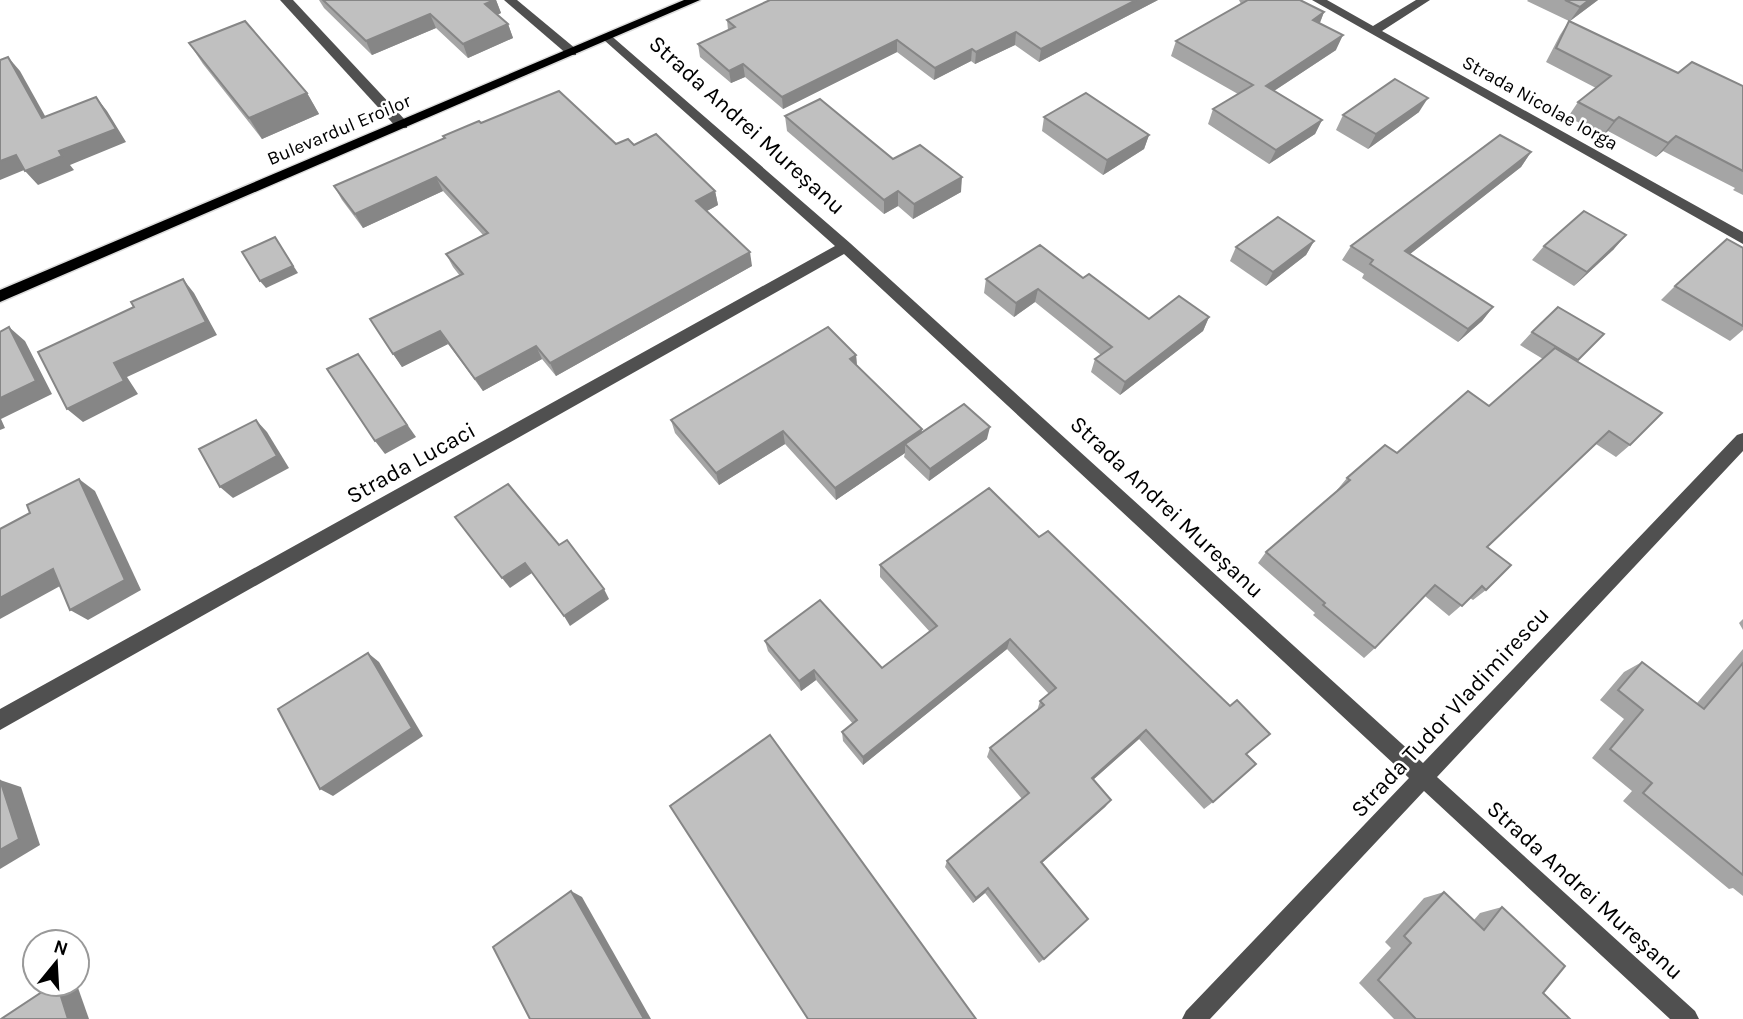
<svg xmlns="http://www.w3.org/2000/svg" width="1743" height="1019" font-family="Karla,sans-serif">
<rect width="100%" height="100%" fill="#fff"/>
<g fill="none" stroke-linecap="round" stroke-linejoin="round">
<defs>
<polygon id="major" points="684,0 700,0 0,302 0,290"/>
</defs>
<!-- major casing -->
<use href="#major" stroke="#dbdbdb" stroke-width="3"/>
<!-- minor -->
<g fill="#505050" fill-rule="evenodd">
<polygon points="280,0 293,0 407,122 407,128 397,128"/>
<polygon points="504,0 517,0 576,49 576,55 568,55"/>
<polygon points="1312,0 1327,0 1373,26 1416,0 1430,0 1382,31 1743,232 1743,244"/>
<polygon points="608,33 850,243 1423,763 1737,435 1743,433 1743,451 1437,777 1695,1011 1699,1019 1670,1019 1424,791 1210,1019 1182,1019 1186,1011 1409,778 844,254 0,730 0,709 835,246 604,40 602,37"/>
</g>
<!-- major -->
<use href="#major" fill="#000" fill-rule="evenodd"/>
</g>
<!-- wall -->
<g fill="#a5a5a5">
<polygon points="319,0 496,0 501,13 497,15 508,24 513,38 468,58 436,28 372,55 324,8"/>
<polygon points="1158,0 1039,62 1015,45 975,64 971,61 934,80 897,52 783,109 745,77 731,83 700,57 698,44 728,30 727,20"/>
<polygon points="1239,0 1300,0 1324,12 1320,23 1336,50 1274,91 1322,120 1315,134 1269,164 1208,124 1213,109 1238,94 1171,56 1176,41 1241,4"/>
<polygon points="1528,0 1598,0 1570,21 1678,73 1743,86 1743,195 1733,190 1735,188 1663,151 1656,157 1608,131 1603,135 1568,117 1578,102 1596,88 1546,62 1560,35 1569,21 1527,1"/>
<polygon points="189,43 307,93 319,114 262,139 203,64"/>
<polygon points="1419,112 1368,149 1336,130 1343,115"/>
<polygon points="785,116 893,159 961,192 913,219 898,206 884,214 787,131"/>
<polygon points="1044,117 1149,135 1144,149 1103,175 1042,131"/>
<polygon points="481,123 616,144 634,145 715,191 718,205 707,211 752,266 556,376 542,359 483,391 448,344 402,367 370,319 460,276 453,267 446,254 483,235 443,191 363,228 342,200 334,186"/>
<polygon points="1531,152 1521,167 1410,254 1493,307 1482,321 1458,342 1362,278 1364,274 1342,260 1351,246"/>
<polygon points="1314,241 1306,255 1266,286 1230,261 1236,247"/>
<polygon points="1544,246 1614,249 1574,286 1532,260"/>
<polygon points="1743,248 1743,330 1730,341 1661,300 1675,286"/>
<polygon points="1083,278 1149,319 1209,317 1203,331 1120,395 1091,372 1095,359 1101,355 1035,302 1014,317 984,293 986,279"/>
<polygon points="1532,332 1604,334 1577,361 1630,445 1616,457 1596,444 1487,547 1486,590 1473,600 1470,598 1449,616 1425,596 1375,648 1364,658 1313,615 1315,613 1258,563 1266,552 1338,490 1337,490 1347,478 1489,406 1543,359 1520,345"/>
<polygon points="856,355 857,365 922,433 987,439 929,481 904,457 905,453 836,500 785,444 719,485 675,433 671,420"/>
<polygon points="880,565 1246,754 1213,802 1204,809 1139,739 1093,780 1111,800 1105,807 1042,863 1044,959 1039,963 985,893 973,903 945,867 947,861 1022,799 987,757 990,748 1037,711 1040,701 1049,694 1007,649 863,765 843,741 842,732 853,724 816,680 801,691 768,651 765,641 882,668 930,632 880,577"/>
<polygon points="1743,619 1743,630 1739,623"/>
<polygon points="1743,649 1743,896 1733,888 1729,889 1623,801 1632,791 1592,758 1624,719 1600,700 1624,672 1642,662 1697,703"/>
<polygon points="1444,892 1474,920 1480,913 1502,907 1543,993 1570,1019 1394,1019 1359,983 1391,948 1385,942 1424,898"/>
</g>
<!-- shaded-wall -->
<g fill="#868686">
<polygon points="494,0 496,0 501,13 490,18 485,4"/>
<polygon points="1136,0 1158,0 1039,62 1041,49"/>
<polygon points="1589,0 1598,0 1570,21 1580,7"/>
<polygon points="1324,12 1318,27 1313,20"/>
<polygon points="430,14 436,28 372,55 366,41"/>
<polygon points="508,24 513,38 468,58 463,44"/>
<polygon points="1016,32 1015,45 975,64 976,52"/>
<polygon points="1343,35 1336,50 1260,100 1266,86"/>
<polygon points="897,40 897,52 783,109 782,97"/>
<polygon points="972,49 971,61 934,80 935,68"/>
<polygon points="8,57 20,71 54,132 42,118"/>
<polygon points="743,64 745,77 731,83 729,71"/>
<polygon points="307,93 319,114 262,139 249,118"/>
<polygon points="96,97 107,111 126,142 70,165 74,170 38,185 25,171 59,151"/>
<polygon points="1428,98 1419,112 1368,149 1376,134"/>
<polygon points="1619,117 1608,131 1603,135 1614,121"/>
<polygon points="1322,120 1315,134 1269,164 1276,150"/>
<polygon points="1149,135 1144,149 1103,175 1107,160"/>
<polygon points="1676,136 1663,151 1656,157 1668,143"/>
<polygon points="1531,152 1521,167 1396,265 1405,251"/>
<polygon points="16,155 29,168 0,180 0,161"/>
<polygon points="436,177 443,191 363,228 355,214"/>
<polygon points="962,177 961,192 913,219 914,204"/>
<polygon points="715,191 718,205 699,215 696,201"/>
<polygon points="898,191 898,206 884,214 884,200"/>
<polygon points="1626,235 1614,249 1574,286 1587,272"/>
<polygon points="1314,241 1306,255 1266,286 1273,272"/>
<polygon points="280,245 298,273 266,288 260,281"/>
<polygon points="750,252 752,266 556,376 550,363"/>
<polygon points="183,279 194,293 217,335 127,377 138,394 83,422 67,409 114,363"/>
<polygon points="1038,289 1035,302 1014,317 1016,303"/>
<polygon points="1493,307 1482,321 1458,342 1468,329"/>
<polygon points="1209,317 1203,331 1120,395 1125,382"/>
<polygon points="9,327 25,341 52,394 1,419 5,428 0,430 0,398"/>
<polygon points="440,331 448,344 402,367 393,354"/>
<polygon points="536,346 542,359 483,391 475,379"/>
<polygon points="856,355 857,368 850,359"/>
<polygon points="367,367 416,437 385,454 375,441"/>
<polygon points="256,420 267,432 289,468 233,498 220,487"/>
<polygon points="990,427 987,439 929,481 930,469"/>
<polygon points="922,429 921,442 905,444 905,453 836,500 835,488"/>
<polygon points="783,431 785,444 719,485 716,473"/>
<polygon points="79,479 95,491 141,590 88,620 70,610"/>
<polygon points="525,563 532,573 510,588 502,578"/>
<polygon points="53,569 71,580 0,619 0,598"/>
<polygon points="604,589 609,599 570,626 564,616"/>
<polygon points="1010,639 1007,649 863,765 863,757"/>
<polygon points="368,653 379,662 423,736 333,796 320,789"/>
<polygon points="814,670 816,680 801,691 799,681"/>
<polygon points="1146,730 1139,739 1086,786 1092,778"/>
<polygon points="0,780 21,787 40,845 0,869"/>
<polygon points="1111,800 1105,807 1036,868 1041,862"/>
<polygon points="988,888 985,893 973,903 976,898"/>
<polygon points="571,891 582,897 651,1019 644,1019"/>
<polygon points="57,984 77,985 89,1019 68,1019"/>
</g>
<!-- building -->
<g fill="#c0c0c0" stroke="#868686" stroke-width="2">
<polygon points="323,0 494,0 485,4 508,24 463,44 430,14 366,41"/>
<polygon points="770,0 1136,0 1041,49 1016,32 976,52 972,49 935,68 897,40 782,97 743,64 729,71 698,44 735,27 727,20"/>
<polygon points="1248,0 1300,0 1324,12 1313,20 1343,35 1266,86 1322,120 1276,150 1213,109 1253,85 1176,41"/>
<polygon points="1565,0 1589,0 1580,7"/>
<polygon points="245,21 307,93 249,118 189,43"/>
<polygon points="1569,21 1678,73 1692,62 1743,86 1743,171 1676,136 1668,143 1619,117 1614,121 1578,102 1611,76 1556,48"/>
<polygon points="8,57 42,118 96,97 116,129 59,151 62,156 25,171 16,155 0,161 0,60"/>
<polygon points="1395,79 1428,98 1376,134 1343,115"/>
<polygon points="559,91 616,144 628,139 634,145 656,134 715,191 696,201 750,252 550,363 536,346 475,379 440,331 393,354 370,319 463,274 446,254 488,233 436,177 355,214 334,186 445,138 443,136 479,121 481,123"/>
<polygon points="1086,93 1149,135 1107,160 1044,117"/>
<polygon points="820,99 893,159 920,145 962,177 914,204 898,191 884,200 785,116"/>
<polygon points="1500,135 1531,152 1405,251 1493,307 1468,329 1370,264 1373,260 1351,246"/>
<polygon points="1584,211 1626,235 1587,272 1544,246"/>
<polygon points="1278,217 1314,241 1273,272 1236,247"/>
<polygon points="275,237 293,266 260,281 242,252"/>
<polygon points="1727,239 1743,248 1743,326 1675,286"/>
<polygon points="1040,245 1083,278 1089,274 1149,319 1179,296 1209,317 1125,382 1095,359 1112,347 1038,289 1016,303 986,279"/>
<polygon points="183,279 206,322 114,363 124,381 67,409 38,352 134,307 131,302"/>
<polygon points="1558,307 1604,334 1578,360 1532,332"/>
<polygon points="9,327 36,381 0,398 0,332"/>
<polygon points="828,327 856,355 850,359 922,429 835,488 783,431 716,473 671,420"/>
<polygon points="1555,348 1662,413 1630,445 1609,431 1487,547 1511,565 1486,590 1482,586 1462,606 1435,585 1375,648 1323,605 1325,603 1266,552 1350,480 1347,478 1385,445 1397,453 1468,391 1489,406"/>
<polygon points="358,354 407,425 375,441 327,369"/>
<polygon points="964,404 990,427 930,469 905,444"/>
<polygon points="256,420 277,456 220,487 199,449"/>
<polygon points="79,479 125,580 70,610 53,569 0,598 0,529 30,513 27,505"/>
<polygon points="508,484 559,545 567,540 604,589 564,616 525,563 502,578 455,517"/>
<polygon points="989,488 1039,537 1048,531 1230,706 1237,700 1270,734 1246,754 1256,764 1213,802 1146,730 1092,778 1111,800 1041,862 1088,919 1044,959 988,888 976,898 947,861 1029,793 990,748 1044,705 1040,701 1056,688 1010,639 863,757 842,732 857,720 814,670 799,681 765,641 820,600 882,668 937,626 880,565"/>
<polygon points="368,653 412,728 320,789 278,709"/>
<polygon points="1642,662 1704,709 1743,663 1743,875 1643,793 1652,783 1610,749 1643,710 1618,690"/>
<polygon points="770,735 976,1019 808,1019 670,806"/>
<polygon points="0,780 19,839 0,850"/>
<polygon points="571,891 644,1019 530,1019 493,947"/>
<polygon points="1444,892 1484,930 1502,907 1565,966 1543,993 1570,1019 1416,1019 1378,980 1411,943 1404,936"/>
<polygon points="54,984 57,984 68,1019 1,1019"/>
</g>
<g text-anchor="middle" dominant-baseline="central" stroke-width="5" stroke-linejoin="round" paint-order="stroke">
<!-- far-street labels -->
<g font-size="19" fill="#000" stroke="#fff">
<text transform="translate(1540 103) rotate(29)">Strada Nicolae Iorga</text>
<text transform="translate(339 130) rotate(-23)">Bulevardul Eroilor</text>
</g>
<!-- street labels -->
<g font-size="23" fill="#000" stroke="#fff">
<text transform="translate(747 125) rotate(42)">Strada Andrei Mureșanu</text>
<text transform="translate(411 463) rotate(-29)">Strada Lucaci</text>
<text transform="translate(1167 507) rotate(43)">Strada Andrei Mureșanu</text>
<text transform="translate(1450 712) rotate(-47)">Strada Tudor Vladimirescu</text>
<text transform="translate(1585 890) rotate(42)">Strada Andrei Mureșanu</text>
</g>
</g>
<!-- north arrow -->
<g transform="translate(56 963) rotate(18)"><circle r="33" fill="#ffffff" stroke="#999999" stroke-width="2"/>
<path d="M0-5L12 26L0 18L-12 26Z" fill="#000000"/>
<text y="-10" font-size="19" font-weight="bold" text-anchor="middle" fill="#000000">N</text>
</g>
</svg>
